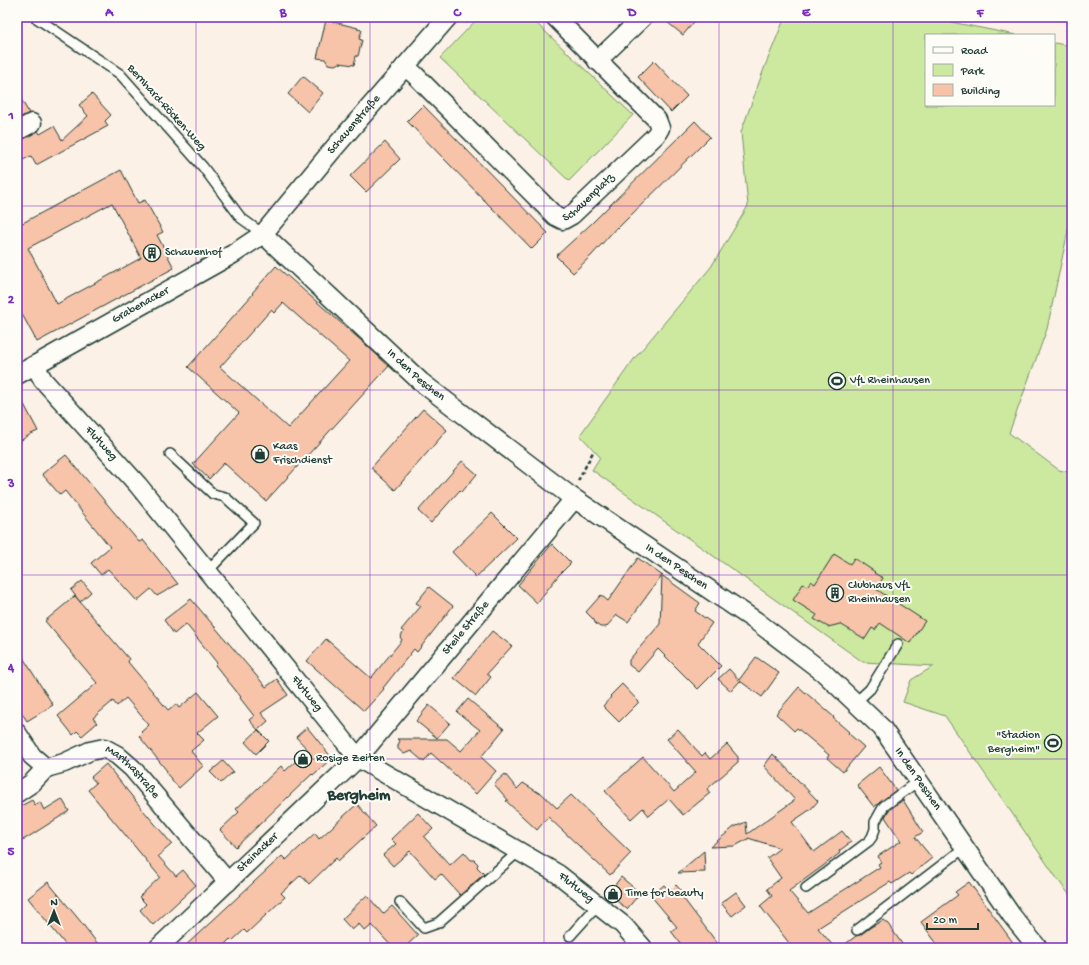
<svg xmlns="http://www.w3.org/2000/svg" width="1089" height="965" font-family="'Gochi Hand',sans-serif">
<rect width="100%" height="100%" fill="#fcf1e7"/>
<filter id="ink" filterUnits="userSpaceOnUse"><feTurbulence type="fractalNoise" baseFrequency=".025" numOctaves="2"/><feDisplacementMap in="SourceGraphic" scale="8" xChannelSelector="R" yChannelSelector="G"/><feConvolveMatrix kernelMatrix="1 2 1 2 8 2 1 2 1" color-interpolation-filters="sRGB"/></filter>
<g filter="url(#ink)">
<!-- green -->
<g fill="#cde89f" stroke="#76926a">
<polygon points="479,17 530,17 633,115 569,181 440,58"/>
<polygon points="785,17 926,17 1016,35 926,35 926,105 1054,105 1054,43 1072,46 1072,212 1047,329 1009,433 1059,470 1072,473 1072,898 1058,880 945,716 903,702 911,680 934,666 863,662 592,470 600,457 580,435 634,359 711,267 748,206 741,132 765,66"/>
</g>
<!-- building -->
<g fill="#f7c3a9" stroke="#1f3d34" fill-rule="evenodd">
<polygon points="661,17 698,17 683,35"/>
<polygon points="326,20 358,28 357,29 362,30 359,39 362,40 358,56 356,56 354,65 339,63 335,65 328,64 325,59 317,58"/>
<polygon points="654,61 687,96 671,112 638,77"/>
<polygon points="303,76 323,93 308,112 288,94"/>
<polygon points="17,92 29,113 17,119"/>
<polygon points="92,94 111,115 105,121 108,126 36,165 31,156 17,163 17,141 22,140 38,131 40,134 54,126 62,140 88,116 79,105"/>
<polygon points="423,105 548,233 532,249 407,121"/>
<polygon points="695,121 710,137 618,228 617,227 592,255 573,273 556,256 591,224"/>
<polygon points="385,142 400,159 366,192 350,176"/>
<path d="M121 170 138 203 145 200 163 232 157 235 174 268 37 342 17 305V226ZM112 203 141 258 57 304 28 248Z"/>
<path d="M276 266 364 343 389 366 266 501 224 463 209 479 193 464 239 413 188 367 253 294 252 293ZM283 303 349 361 288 428 220 367 271 310 274 313Z"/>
<polygon points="17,391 38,431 31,434 17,443"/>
<polygon points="423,409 447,430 395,490 371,468"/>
<polygon points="66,455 139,542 143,540 178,584 157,596 151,589 137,601 108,569 101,575 91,563 110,547 65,491 60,495 42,474"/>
<polygon points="462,461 477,474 462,492 460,490 431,523 418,511"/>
<polygon points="492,513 517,538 476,577 452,552"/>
<polygon points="552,544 571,563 558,576 537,603 518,585"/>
<polygon points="834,554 850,564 854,558 875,572 874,573 883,578 876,589 925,621 910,643 880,623 875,630 872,628 865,639 840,624 828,627 814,619 817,615 793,600 803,584 807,586 811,581 815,584"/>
<polygon points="638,558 700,603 695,611 712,623 698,643 721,666 698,689 658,649 638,672 629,665 629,660 660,624 662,575 628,622 617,615 606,627 600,627 595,623 594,620 586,612 601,595 608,601"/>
<polygon points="82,581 91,592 80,602 71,590"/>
<polygon points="429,587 453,606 417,652 414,649 383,688 384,689 364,711 307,661 326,639 371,678 402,640 400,637 404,632 401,630 421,606 416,603"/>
<polygon points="75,596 129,659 128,662 168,710 176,704 179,708 198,692 218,716 197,733 204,740 191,751 203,766 179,788 166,773 167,771 139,736 142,733 141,732 149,725 126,698 117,706 113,701 93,718 97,723 82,736 77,731 73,735 58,716 97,683 45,621"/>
<polygon points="191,599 266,687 277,679 288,695 261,713 268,721 258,730 269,741 256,754 245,742 258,730 249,720 254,716 240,698 241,697 215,665 217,663 186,624 174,634 164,620"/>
<polygon points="492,631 512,646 487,674 491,677 476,696 454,678"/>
<polygon points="17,648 53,705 27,721 17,706"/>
<polygon points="756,657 779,673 762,697 740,681 731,691 718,679 729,669 739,680"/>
<polygon points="622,684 639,702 619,722 603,706 611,697 610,696"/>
<polygon points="799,687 834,717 833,718 849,732 848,733 864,747 843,772 827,758 829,755 797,728 794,731 776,714"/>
<polygon points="468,699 504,729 481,757 496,771 476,794 431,753 424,762 411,751 404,754 398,749 398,745 400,741 397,739 447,739 461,751 480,730 457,712"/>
<polygon points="429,705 450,723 437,738 416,721"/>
<polygon points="307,727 332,758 313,775 312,774 236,847 220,830 239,812 236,809 281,766 285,771 308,750 296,737"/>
<polygon points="678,729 702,756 705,753 710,759 727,744 738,757 738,762 707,789 710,793 683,815 669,799 649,816 643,808 631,819 605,791 643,757 674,792 696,772 667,739"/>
<polygon points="773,754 818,801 811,809 792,822 814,852 842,831 851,842 839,851 840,853 823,866 789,891 808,913 880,867 878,864 881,862 878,856 901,841 885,817 889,810 903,800 923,832 915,837 932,858 911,875 909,873 892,884 890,882 818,928 835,948 793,948 760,906 772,896 767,889 781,878 767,858 780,848 748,838 748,839 735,846 710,847 734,827 746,822 747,834 795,800 764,766"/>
<polygon points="223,761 233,772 221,783 210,772"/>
<polygon points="106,764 143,810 172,844 158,856 176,876 183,870 196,885 153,925 140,910 146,904 139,897 160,877 88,790 96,783 91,777"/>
<polygon points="879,767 896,790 874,807 857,785"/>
<polygon points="505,774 517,789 523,783 539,793 540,792 557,808 571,795 631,853 610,875 548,817 537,830 506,801 508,800 494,784"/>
<polygon points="62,799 69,811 25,839 24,839 17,843 17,808 32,800 35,805 40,802 44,810"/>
<polygon points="357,804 376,826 338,861 336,858 309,884 301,875 281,893 285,897 247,933 244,930 232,941 230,939 221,948 183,948 282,856 286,860 315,833 319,839"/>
<polygon points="418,813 433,829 424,837 450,865 464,852 471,860 474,860 478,864 477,867 484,874 460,895 441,874 435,879 410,851 393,866 383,855 396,844 391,839"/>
<polygon points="704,851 705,872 678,873"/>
<polygon points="621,877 640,893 627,909 608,894"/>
<polygon points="48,882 81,922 101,948 68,948 28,898"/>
<polygon points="969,882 996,919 1017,948 940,948 921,922 958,895 955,892"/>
<polygon points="664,885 670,891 676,885 686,896 683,898 721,948 684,948 671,931 677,927 651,896"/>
<polygon points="736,892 746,905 732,916 721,903"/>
<polygon points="367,895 383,914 392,906 418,935 404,948 393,948 372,925 365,931 359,924 352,930 342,919"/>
<polygon points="883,920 888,924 905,948 840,948 856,936 860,935 871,927"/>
</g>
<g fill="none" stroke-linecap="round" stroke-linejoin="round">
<defs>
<g id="service">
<polyline points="35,17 120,74 203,167 241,218 263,234"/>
<polyline points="170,454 213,494 225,497 254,523 207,572"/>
<polyline points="855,703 870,689 898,644"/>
<polyline points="806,888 869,841 872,837 875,829 875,822 884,806 918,781"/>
<polyline points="400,902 424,928 438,923 518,852"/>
<polyline points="857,930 964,848"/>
<polyline points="570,936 598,905"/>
</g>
<g id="minor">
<polyline points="597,61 643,17"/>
<path id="s1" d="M405 66 415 75 555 216 563 220 572 215 656 135 660 128 657 120 555 17"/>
<polyline points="17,131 32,123"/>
<path id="s2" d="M263 234 421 382 569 495 756 621 823 672 882 728 1012 916 1038 948"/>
<path id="s3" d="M35 365 43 380 138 485 358 758 558 874 623 925 643 948"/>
<path id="s4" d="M17 375 233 254 263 234 335 147 448 17"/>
<path id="s5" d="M17 733 32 756 46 768 64 763 90 751 104 748 117 755 132 768 228 882"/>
<polyline points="17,793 32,783 46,768"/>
<path id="s6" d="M158 948 358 758 574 499"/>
</g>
</defs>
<!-- service casing -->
<use href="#service" stroke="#1f3d34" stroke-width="12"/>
<!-- minor casing -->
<use href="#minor" stroke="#1f3d34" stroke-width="21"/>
<!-- path -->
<polyline stroke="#1f3d34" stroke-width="2.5" stroke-dasharray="4 3" stroke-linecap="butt" points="578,481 594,450"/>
<!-- service -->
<use href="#service" stroke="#fdfcf7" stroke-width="9"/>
<!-- minor -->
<use href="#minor" stroke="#fdfcf7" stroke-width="18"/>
</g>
</g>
<!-- grid -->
<path fill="none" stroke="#7b2cbf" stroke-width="1" stroke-opacity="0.55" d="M196 17V948M370 17V948M544 17V948M719 17V948M893 17V948M17 206H1072M17 390H1072M17 575H1072M17 759H1072"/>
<!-- icons -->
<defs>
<symbol id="building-ring" viewBox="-11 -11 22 22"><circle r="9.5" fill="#fdfcf7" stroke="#1f3d34" stroke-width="1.5"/><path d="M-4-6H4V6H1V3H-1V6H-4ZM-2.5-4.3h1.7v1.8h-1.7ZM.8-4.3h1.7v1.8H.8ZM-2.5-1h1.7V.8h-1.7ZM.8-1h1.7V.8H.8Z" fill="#1f3d34"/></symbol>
<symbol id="stadium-ring" viewBox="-11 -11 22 22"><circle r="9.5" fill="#fdfcf7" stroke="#1f3d34" stroke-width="1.5"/><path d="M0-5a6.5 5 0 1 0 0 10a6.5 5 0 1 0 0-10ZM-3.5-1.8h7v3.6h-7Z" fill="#1f3d34"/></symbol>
<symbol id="shop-ring" viewBox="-11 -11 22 22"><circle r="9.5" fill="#fdfcf7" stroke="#1f3d34" stroke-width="1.5"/><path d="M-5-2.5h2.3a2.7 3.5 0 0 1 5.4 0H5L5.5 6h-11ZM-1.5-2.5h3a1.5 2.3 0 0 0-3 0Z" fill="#1f3d34"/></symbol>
</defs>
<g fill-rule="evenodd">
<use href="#building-ring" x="142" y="243" width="20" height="20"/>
<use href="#stadium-ring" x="827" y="371" width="20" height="20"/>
<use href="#shop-ring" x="250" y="444" width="20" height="20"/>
<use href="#building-ring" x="825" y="583" width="20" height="20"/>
<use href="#stadium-ring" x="1043" y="733" width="20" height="20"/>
<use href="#shop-ring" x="293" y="749" width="20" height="20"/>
<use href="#shop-ring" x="603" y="884" width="20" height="20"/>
</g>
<g text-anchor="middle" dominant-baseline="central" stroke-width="4" stroke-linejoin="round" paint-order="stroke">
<!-- street labels -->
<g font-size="12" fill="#1f3d34" stroke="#fdfcf7">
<text transform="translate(166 108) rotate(48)">Bernhard-Röcken-Weg</text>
<text stroke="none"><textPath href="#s4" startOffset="426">Schauenstraße</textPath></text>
<text stroke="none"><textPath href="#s1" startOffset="255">Schauenplatz</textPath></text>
<text stroke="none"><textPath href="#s4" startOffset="142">Grabenacker</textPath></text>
<text stroke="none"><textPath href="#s2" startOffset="208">In den Peschen</textPath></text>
<text stroke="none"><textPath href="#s3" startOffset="103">Flutweg</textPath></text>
<text stroke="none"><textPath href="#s2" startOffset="532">In den Peschen</textPath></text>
<text stroke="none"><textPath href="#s6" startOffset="445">Steile Straße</textPath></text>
<text stroke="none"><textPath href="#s3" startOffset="427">Flutweg</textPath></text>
<text stroke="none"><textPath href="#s5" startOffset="145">Marthastraße</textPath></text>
<text stroke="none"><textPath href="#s2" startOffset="856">In den Peschen</textPath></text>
<text stroke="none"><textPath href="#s6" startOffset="138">Steinacker</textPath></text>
<text stroke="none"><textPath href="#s3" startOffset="763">Flutweg</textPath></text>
</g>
<!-- poi labels -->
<g font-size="12" fill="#1f3d34" stroke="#fdfcf7" text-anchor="start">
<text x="165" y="253">Schauenhof</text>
<text x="850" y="381">VfL Rheinhausen</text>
<text x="273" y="447">Kaas<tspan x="273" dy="14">Frischdienst</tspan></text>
<text x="848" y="586">Clubhaus VfL<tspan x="848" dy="14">Rheinhausen</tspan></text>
<text x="1040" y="736" text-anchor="end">"Stadion<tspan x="1040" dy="14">Bergheim"</tspan></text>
<text x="316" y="759">Rosige Zeiten</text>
<text x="626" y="894">Time for beauty</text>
</g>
<!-- district labels -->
<g font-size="16" font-weight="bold" fill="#1f3d34" stroke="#fdfcf7">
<text x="359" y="796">Bergheim</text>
</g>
</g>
<!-- margin -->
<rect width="1089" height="965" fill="none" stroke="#fdfcf7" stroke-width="44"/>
<!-- legend -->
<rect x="925" y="34" width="130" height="72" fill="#fdfcf7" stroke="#a4b0a9"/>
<rect x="933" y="47" width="20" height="6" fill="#fdfcf7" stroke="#a4b0a9"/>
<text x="961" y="54" font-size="12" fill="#1f3d34">Road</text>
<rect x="933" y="64" width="20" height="12" fill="#cde89f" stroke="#a4b0a9"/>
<text x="961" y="74" font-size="12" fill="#1f3d34">Park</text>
<rect x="933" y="84" width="20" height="12" fill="#f7c3a9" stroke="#a4b0a9"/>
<text x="961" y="94" font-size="12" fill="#1f3d34">Building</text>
<!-- north arrow -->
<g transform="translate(54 911)" stroke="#fdfcf7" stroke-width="3" paint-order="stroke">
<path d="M0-3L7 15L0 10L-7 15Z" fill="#1f3d34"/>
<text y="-6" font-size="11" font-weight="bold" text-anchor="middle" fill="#1f3d34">N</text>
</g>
<!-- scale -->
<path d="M927 923v6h51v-6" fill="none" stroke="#1f3d34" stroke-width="2"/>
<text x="933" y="923" font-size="12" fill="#1f3d34" stroke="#fdfcf7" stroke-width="3" paint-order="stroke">20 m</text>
<rect x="22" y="22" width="1045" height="921" fill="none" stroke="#7b2cbf" stroke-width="1.5"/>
<g font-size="13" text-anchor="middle" font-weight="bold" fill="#7b2cbf">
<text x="109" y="16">A</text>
<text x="283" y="16">B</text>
<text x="457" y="16">C</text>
<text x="632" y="16">D</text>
<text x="806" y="16">E</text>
<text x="980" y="16">F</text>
<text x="11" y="119">1</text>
<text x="11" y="303">2</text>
<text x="11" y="487">3</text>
<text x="11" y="671">4</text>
<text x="11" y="855">5</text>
</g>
</svg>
